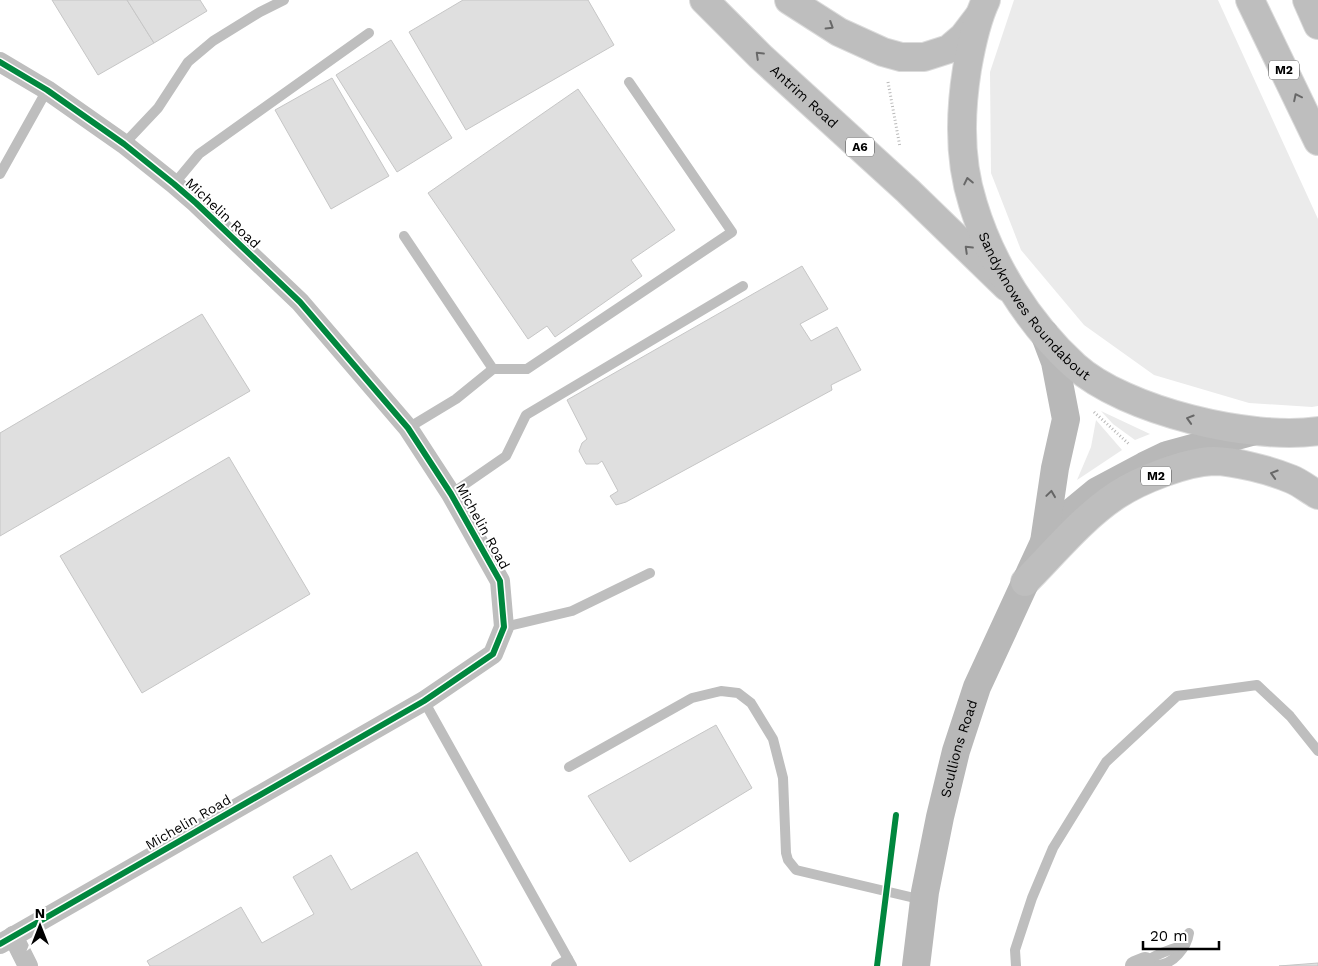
<svg xmlns="http://www.w3.org/2000/svg" width="1318" height="966" font-family="'Work Sans',sans-serif">
<rect width="100%" height="100%" fill="#fff"/>
<!-- green -->
<g fill="#ebebeb">
<polygon points="1014,0 1218,0 1318,219 1318,406 1312,407 1249,403 1154,375 1084,325 1021,250 991,173 990,72"/>
<polygon points="1101,411 1150,434 1135,440 1113,424"/>
<polygon points="1096,420 1122,450 1077,480 1091,447"/>
</g>
<!-- building -->
<g fill="#dfdfdf" stroke="#c6c6c6">
<polygon points="52,0 127,0 154,43 98,75"/>
<polygon points="127,0 200,0 207,11 154,43"/>
<polygon points="463,0 588,0 614,45 466,130 409,32"/>
<polygon points="391,40 452,138 397,172 336,75"/>
<polygon points="332,78 389,176 331,209 275,110"/>
<polygon points="578,89 675,230 631,260 642,276 555,337 547,326 528,339 428,193"/>
<polygon points="802,266 828,309 800,324 811,341 837,327 861,370 831,385 832,390 626,502 616,505 610,496 618,491 602,461 598,464 586,464 579,451 582,443 587,439 567,400"/>
<polygon points="202,314 250,391 0,536 0,433"/>
<polygon points="229,457 310,594 142,693 60,556"/>
<polygon points="716,725 752,788 630,862 588,796"/>
<polygon points="417,852 482,966 150,966 147,961 241,907 262,943 314,914 293,877 331,855 351,890"/>
<polygon points="1318,963 1318,966 1279,966"/>
</g>
<g fill="none" stroke-linecap="round" stroke-linejoin="round">
<defs>
<g id="primary">
<path id="s2" d="M704 0 760 56 908 191 1007 287"/>
<polyline points="789,0 839,32 883,52 901,57 924,57 949,49 963,37 979,16"/>
</g>
<g id="highway">
<path id="s3" d="M986 0C976 21 971 46 967 69 960 113 959 161 973 204 991 264 1028 323 1075 366 1125 411 1252 441 1318 431"/>
<polyline points="1250,0 1318,141"/>
<polyline points="1307,0 1318,25"/>
<path d="M1025 582C1054 553 1082 518 1117 495 1140 480 1185 462 1213 461 1235 461 1272 471 1291 479 1301 483 1309 490 1318 495"/>
</g>
</defs>
<!-- primary casing -->
<use href="#primary" stroke="#dbdbdb" stroke-width="30"/>
<!-- highway casing -->
<use href="#highway" stroke="#dbdbdb" stroke-width="30"/>
<!-- path -->
<g stroke="#b9b9b9" stroke-width="3" stroke-dasharray="1 2.5" stroke-linecap="butt">
<polyline points="888,82 900,147"/>
<polyline points="1094,412 1130,445"/>
</g>
<!-- lane -->
<g stroke="#bebebe" stroke-width="10">
<polyline points="124,144 158,108 188,62 213,41 260,12 284,0"/>
<polyline points="0,174 47,90"/>
<polyline points="174,184 199,154 369,33"/>
<polyline points="404,236 493,369"/>
<polyline points="408,428 456,399 493,369 527,369 732,232 629,82"/>
<polyline points="451,494 506,456 526,415 743,286"/>
<polyline points="504,627 572,611 650,573"/>
<polyline points="424,701 572,966"/>
<polyline points="569,767 692,698 721,691 738,693 751,703 773,739 783,778 786,853 788,860 796,870 923,900"/>
<path d="M1145 962C1149 963 1154 965 1157 965 1173 965 1187 947 1189 933"/>
<path d="M1145 962C1157 953 1171 950 1185 944"/>
<polyline points="556,966 568,959"/>
<polyline points="1016,966 1015,950 1032,898 1053,848 1106,762 1177,696 1257,685 1290,716 1318,751"/>
</g>
<!-- street -->
<g stroke="#bebebe" stroke-width="20">
<polyline points="0,62 47,90 124,144 174,184 196,203 300,302 408,428 451,494 500,581 504,627 493,654 424,701 0,944"/>
<polyline points="13,936 28,966"/>
<polyline points="1135,966 1145,962"/>
</g>
<!-- secondary -->
<g stroke="#b8b8b8" stroke-width="28">
<polyline points="1044,542 1074,510 1097,491 1144,466 1167,455 1255,431"/>
<path id="s1" d="M916 966 925 892 940 817 956 751 977 687 1044 542 1055 468 1066 419 1055 362 1044 333"/>
</g>
<!-- primary -->
<use href="#primary" stroke="#bebebe" stroke-width="28"/>
<!-- highway -->
<use href="#highway" stroke="#bebebe" stroke-width="28"/>
<defs>
<g id="cycleway">
<polyline points="0,62 47,90 124,144 174,184 196,203 300,302 408,428 451,494 500,581 504,627 493,654 424,701 0,944"/>
<polyline points="877,966 896,815"/>
</g>
</defs>
<!-- cycleway casing -->
<use href="#cycleway" stroke="#fff" stroke-width="9"/>
<!-- cycleway -->
<use href="#cycleway" stroke="#00873e" stroke-width="6"/>
</g>
<!-- one-way arrows -->
<defs><path id="oneway-chevron" d="M-2-3.5L2.5 0L-2 3.5" fill="none" stroke-width="1.6" stroke-linecap="round" stroke-linejoin="round" transform="scale(1.25)"/></defs>
<g stroke="#686868">
<use href="#oneway-chevron" transform="translate(830 26) rotate(32)"/>
<use href="#oneway-chevron" transform="translate(759 55) rotate(-136)"/>
<use href="#oneway-chevron" transform="translate(1297 97) rotate(-116)"/>
<use href="#oneway-chevron" transform="translate(968 181) rotate(-102)"/>
<use href="#oneway-chevron" transform="translate(968 249) rotate(-136)"/>
<use href="#oneway-chevron" transform="translate(1190 419) rotate(-163)"/>
<use href="#oneway-chevron" transform="translate(1274 474) rotate(-163)"/>
</g>
<use stroke="#656565" href="#oneway-chevron" transform="translate(1051 494) rotate(-82)"/>
<g text-anchor="middle" dominant-baseline="central" stroke-width="4" stroke-linejoin="round" paint-order="stroke">
<!-- shield labels -->
<g fill="#fff" stroke="#4c4c4c" stroke-width="1">
<rect x="1269" y="60.5" width="30" height="19" rx="4"/>
<rect x="846" y="137.5" width="28" height="19" rx="4"/>
<rect x="1141" y="466.5" width="30" height="19" rx="4"/>
</g>
<g font-size="12" font-weight="bold" fill="#000">
<text x="1284" y="70">M2</text>
<text x="860" y="147">A6</text>
<text x="1156" y="476">M2</text>
</g>
<!-- street labels -->
<g font-size="14" fill="#000" stroke="#fff">
<text stroke="none"><textPath href="#s2" startOffset="139">Antrim Road</textPath></text>
<text transform="translate(223 213) rotate(43)">Michelin Road</text>
<text stroke="none"><textPath href="#s3" startOffset="329">Sandyknowes Roundabout</textPath></text>
<text transform="translate(483 526) rotate(61)">Michelin Road</text>
<text stroke="none"><textPath href="#s1" startOffset="222">Scullions Road</textPath></text>
<text transform="translate(188 822) rotate(-30)">Michelin Road</text>
</g>
</g>
<!-- north arrow -->
<g transform="translate(40 926)" stroke="#ffffff" stroke-width="4" paint-order="stroke">
<path d="M0-4L9 19L0 12L-9 19Z" fill="#000000"/>
<text y="-8" font-size="14" font-weight="bold" text-anchor="middle" fill="#000000">N</text>
</g>
<!-- scale -->
<path d="M1143 941v8h76v-8" fill="none" stroke="#000000" stroke-width="2.5"/>
<text x="1150" y="941" font-size="15" fill="#000000" stroke="#ffffff" stroke-width="4" paint-order="stroke">20 m</text>
</svg>
